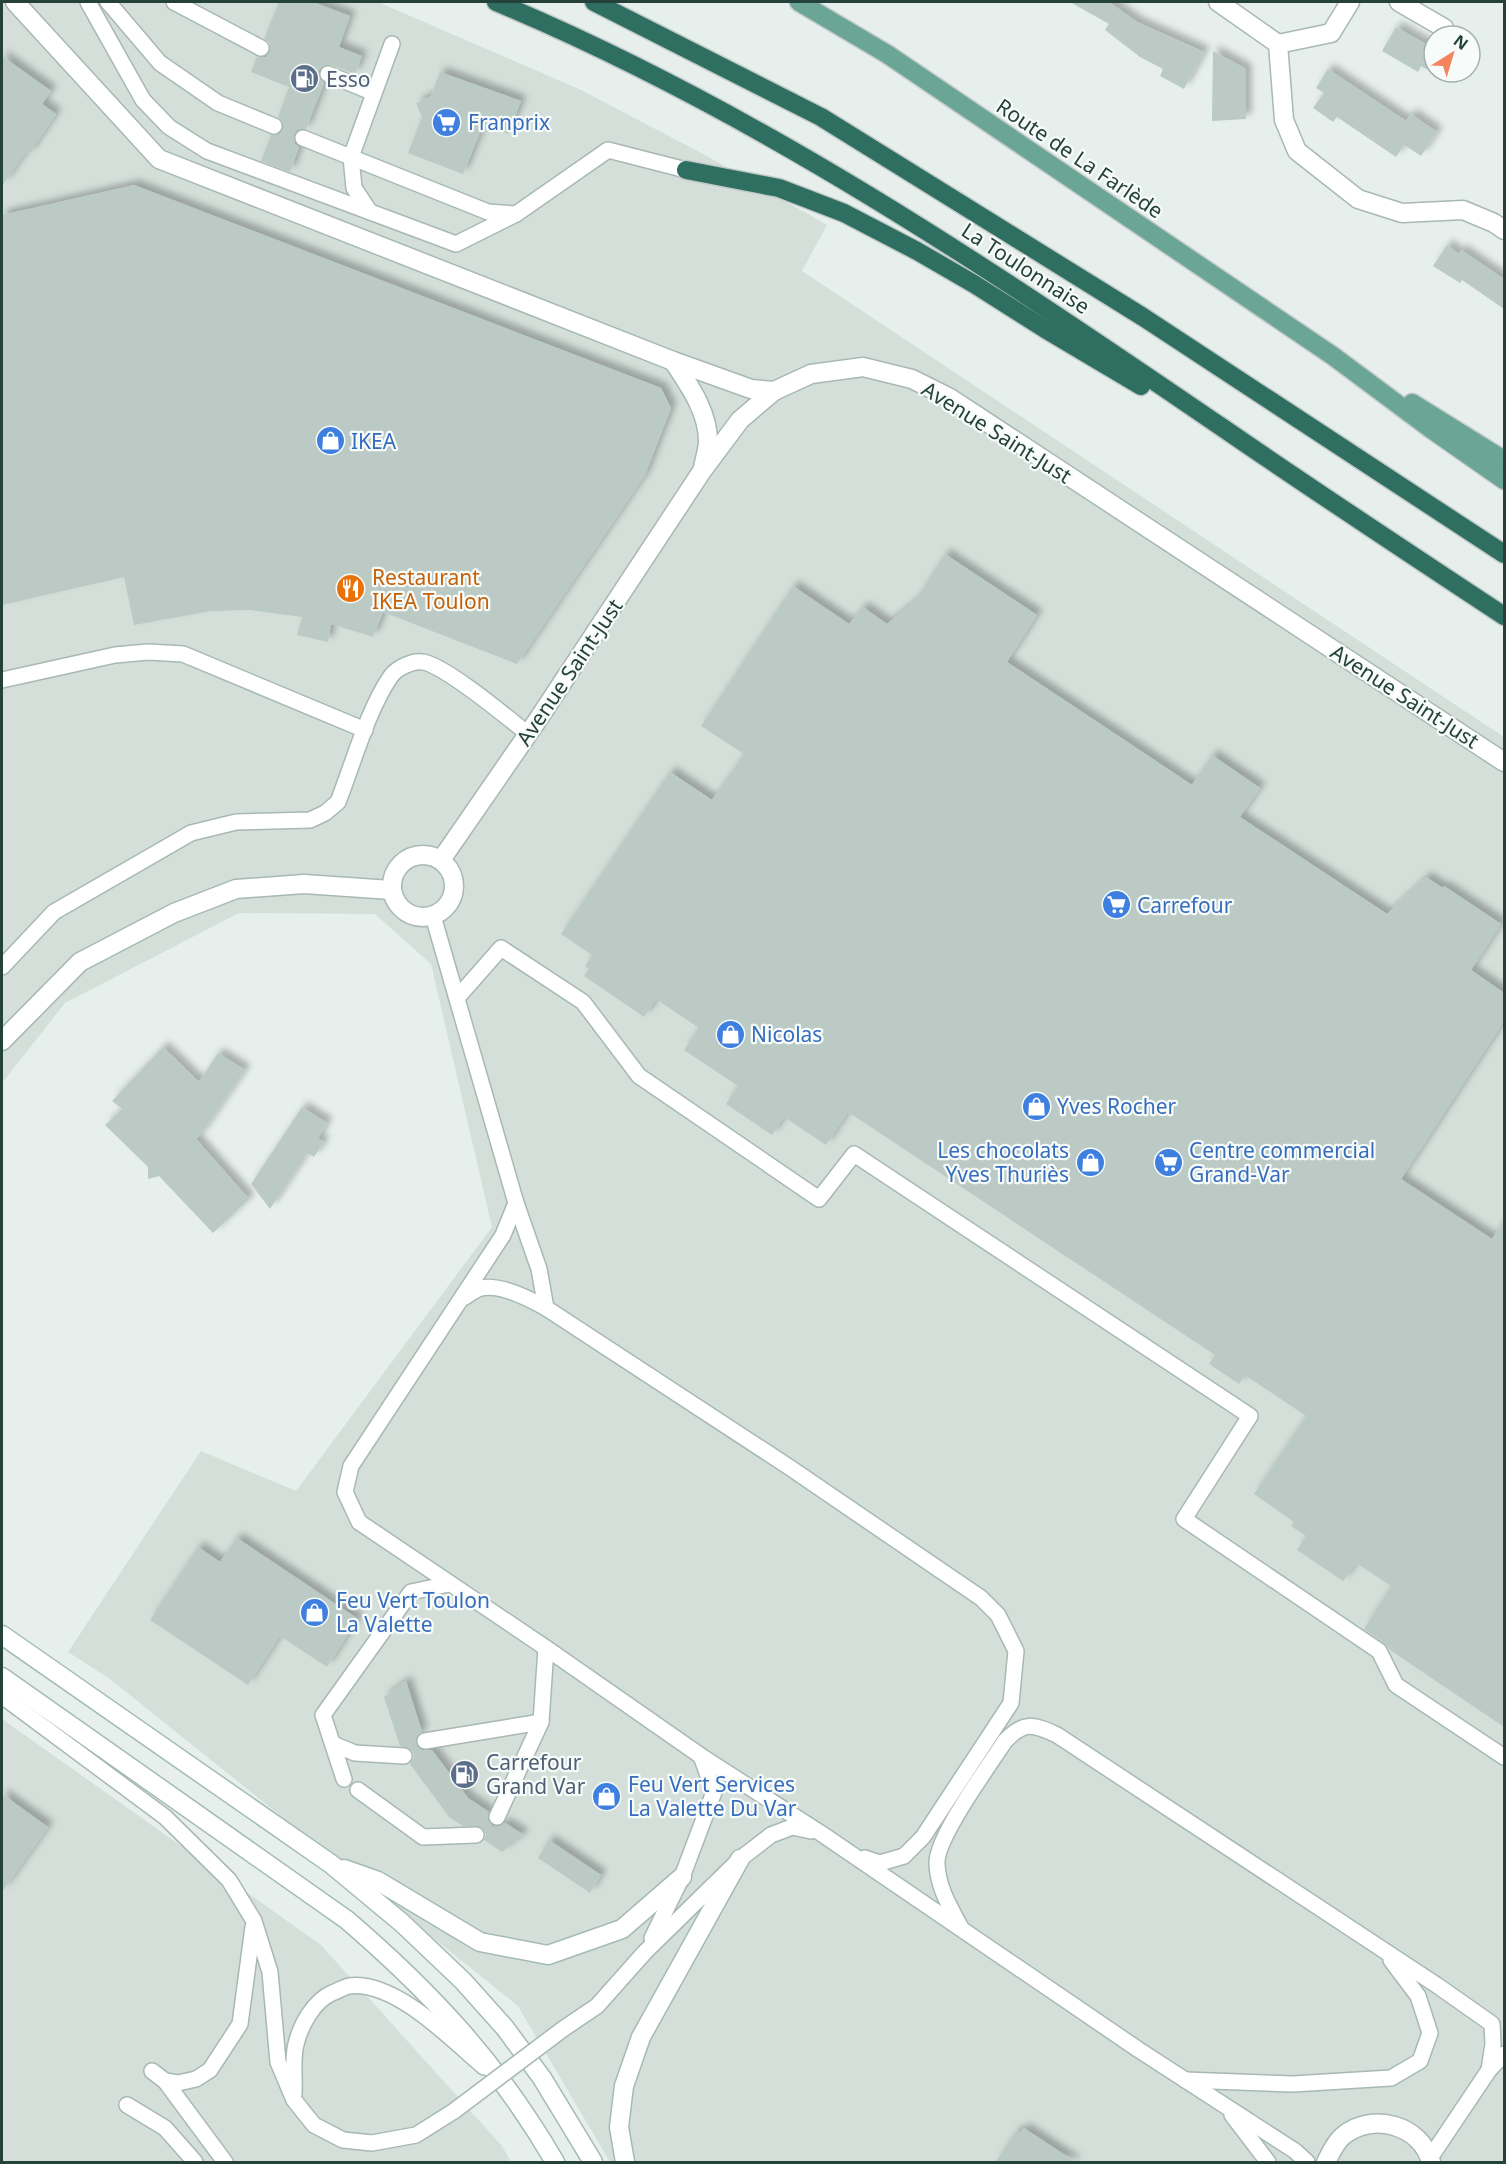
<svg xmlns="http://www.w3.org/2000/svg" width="1506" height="2164" font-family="'Noto Sans',sans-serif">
<defs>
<filter id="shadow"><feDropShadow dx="5.5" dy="-5.5" stdDeviation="3" flood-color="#0004"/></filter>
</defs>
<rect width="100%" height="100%" fill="#e6efeb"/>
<!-- built -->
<g fill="#d4dfda">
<polygon points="2,2 378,2 581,90 705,155 827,225 802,271 1504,737 1504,2162 610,2162 518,2006 110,1679 68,1652 201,1451 296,1491 492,1227 431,964 375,914 239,913 65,1003 2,1083"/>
<polygon points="2,1719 321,1945 502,2146 511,2162 2,2162"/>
</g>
<!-- building -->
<g fill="#bbcac4" filter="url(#shadow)">
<polygon points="279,2 313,2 350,16 339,47 362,56 355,74 331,65 323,66 319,70 318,76 324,83 306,129 297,130 294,135 295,144 299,147 290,172 261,161 271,135 279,134 283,129 282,121 278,117 289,87 251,72 257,57 266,57 270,52 270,43 264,39"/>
<polygon points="1070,2 1109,2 1137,22 1204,52 1184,89 1160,76 1163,69 1140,57 1105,30 1109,24"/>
<polygon points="1396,27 1434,49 1434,73 1421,66 1418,72 1382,51"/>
<polygon points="1213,51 1246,69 1246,119 1212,121"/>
<polygon points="2,56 51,91 42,104 56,114 29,154 26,152 2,186"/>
<polygon points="1328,69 1406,121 1411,114 1437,132 1421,156 1404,145 1396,157 1337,117 1333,122 1313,108 1324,93 1316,88"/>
<polygon points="440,72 521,101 508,134 483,125 463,174 408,153 422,117 416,103 431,96"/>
<polygon points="134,185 661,388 671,408 645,475 517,664 383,612 373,637 331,624 328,642 297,635 302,617 250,610 211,611 134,625 124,577 2,605 2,215"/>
<polygon points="1447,245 1459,254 1461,250 1504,279 1504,309 1462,280 1460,283 1433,266"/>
<polygon points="945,554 1037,615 1007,662 1192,785 1212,755 1260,788 1240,817 1387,914 1426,877 1443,888 1444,886 1501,924 1471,970 1504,993 1504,1021 1401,1179 1492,1239 1504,1220 1504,1727 1390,1650 1384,1643 1364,1629 1391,1586 1356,1563 1343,1581 1297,1550 1306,1536 1291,1526 1294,1522 1254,1494 1306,1416 1245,1375 1239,1384 1209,1364 1215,1355 848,1112 826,1145 784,1117 772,1135 726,1104 738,1086 684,1050 699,1028 656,999 644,1017 584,976 589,969 585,966 592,955 561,934 670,772 712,800 744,754 701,726 793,586 849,624 863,607 887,624 915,601"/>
<polygon points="163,1047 199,1082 218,1053 245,1070 202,1133 196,1139 249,1199 213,1233 159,1176 148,1179 148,1167 105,1125 122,1109 112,1101"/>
<polygon points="302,1107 327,1123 318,1138 324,1142 314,1157 307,1153 270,1209 251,1184"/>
<polygon points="237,1538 358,1619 327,1667 280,1636 248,1685 150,1620 198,1547 220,1562"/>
<polygon points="406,1681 422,1732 416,1738 417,1747 422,1750 432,1750 468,1798 489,1812 487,1818 492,1826 498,1827 505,1823 524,1835 502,1852 484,1840 486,1834 481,1827 463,1826 449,1817 410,1764 414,1757 413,1752 409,1748 400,1746 384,1697"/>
<polygon points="2,1794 48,1827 2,1892"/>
<polygon points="549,1840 601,1875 590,1893 538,1858"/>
<polygon points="1024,2128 1077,2163 995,2163 1017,2130 1020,2133"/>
</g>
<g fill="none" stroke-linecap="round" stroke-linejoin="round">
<defs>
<g id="lane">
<polyline points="88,2 143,100 169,127 207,151 456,244 516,214 608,150 686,170"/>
<polyline points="108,2 160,63 218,103 274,126"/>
<polyline points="174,2 261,48"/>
<polyline points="328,74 374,93"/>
<polyline points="303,138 488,212 516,214"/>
<polyline points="370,212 354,188 351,157 392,44"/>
<polyline points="2,680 115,655 148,652 183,654 365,730"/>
<polyline points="433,916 516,1203 539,1269 546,1308 789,1467 981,1598 998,1615 1016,1651 1011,1703 923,1837 904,1856 880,1863 865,1858"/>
<path d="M2 967 54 912 191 833 236 822 310 820 325 813 338 802C353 764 368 709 391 676 397 668 413 660 423 662 446 666 508 718 528 734"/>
<polyline points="457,998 501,948 583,1002 639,1076 819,1199 854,1154 1250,1416 1184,1519 1379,1651 1396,1685 1504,1757"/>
<polyline points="516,1203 503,1235 351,1466 345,1492 359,1522 546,1648 701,1756 822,1834 1139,2050 1295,2151 1307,2162"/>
<path d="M465 1297C469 1294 474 1291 478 1289 497 1282 530 1299 546 1308"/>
<polyline points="2,1696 165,1817 229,1880 254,1921 270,1972 278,2062 294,2100 314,2125 343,2140 372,2143 416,2135 454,2111"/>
<polyline points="425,1741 541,1722"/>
<polyline points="333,1744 355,1753 404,1756"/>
<polyline points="344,1779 323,1715 411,1592 449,1584"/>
<polyline points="358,1790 423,1837 476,1835"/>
<polyline points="497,1817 541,1722 546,1648"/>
<path d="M961 1928C950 1907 938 1888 937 1864 935 1839 989 1766 1005 1741 1024 1721 1033 1724 1057 1735L1438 1986 1492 2024 1493 2044 1489 2070"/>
<polyline points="652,1938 682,1877 714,1792 701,1756"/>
<polyline points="563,2029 597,2006 645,1952 740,1859 771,1835 792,1827 811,1831"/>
<polyline points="152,2071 165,2081 225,2162"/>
<polyline points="1185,2080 1293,2084 1391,2078 1420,2061 1430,2033 1418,1996 1391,1960"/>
<polyline points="165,2081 178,2083 196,2079 210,2070 240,2024 253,1927"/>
<path d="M294 2094C295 2078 292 2059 296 2044 301 2024 314 2001 332 1993 338 1991 344 1987 349 1986 395 1980 452 2040 484 2067"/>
<polyline points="127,2105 165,2128 195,2162"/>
<polyline points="1232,2115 1268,2162"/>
<polyline points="1430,2158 1489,2070 1504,2054"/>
</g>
<g id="street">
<polyline points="15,2 159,159 673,361 751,389 774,391"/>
<polyline points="1218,2 1278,44 1284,120 1297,151 1358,199 1402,213 1463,210 1494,223 1504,230"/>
<polyline points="1399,2 1444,28"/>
<polyline points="1278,44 1331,33 1350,2"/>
<path d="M673 361C689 385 709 413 708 443 707 451 705 459 703 467"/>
<circle cx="423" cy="886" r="31"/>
<polyline points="441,860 537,721 702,471 740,420 774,391 811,374 863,367 912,379 950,398 1504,762"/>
<polyline points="2,1041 80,962 174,913 236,889 304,884 391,890"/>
<path d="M1326 2162C1331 2153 1335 2142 1344 2135 1373 2112 1421 2125 1431 2162"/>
</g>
<g id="secondary">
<polyline points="2,1635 331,1864 402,1923 463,1981 505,2028 542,2078 593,2162"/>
<path d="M2 1677 347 1920C433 1994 498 2064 555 2162"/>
<polyline points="344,1869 378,1881 480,1942 548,1955 622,1929 682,1877"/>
<polyline points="625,2162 619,2127 624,2086 641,2037 740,1859"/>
</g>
<g id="primary">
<polyline points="799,2 887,54 1333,356 1431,429 1504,480"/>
<polyline points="1412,403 1504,460"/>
</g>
<g id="highway">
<path d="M496 2C757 111 990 269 1223 428 1316 492 1410 554 1504 616"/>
<polyline points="594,2 821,117 1143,317 1504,554"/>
<polyline points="686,170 779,188 844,213 917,251 974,284 1045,329 1141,386"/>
</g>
</defs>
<!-- lane casing -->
<use href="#lane" stroke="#a8b8b2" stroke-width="18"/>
<!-- street casing -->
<use href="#street" stroke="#a8b8b2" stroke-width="21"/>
<!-- secondary casing -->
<use href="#secondary" stroke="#a4bbb3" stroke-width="21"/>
<!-- primary casing -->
<use href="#primary" stroke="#c2cac8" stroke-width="21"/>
<!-- highway casing -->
<use href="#highway" stroke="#c2cac8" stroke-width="21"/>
<!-- lane -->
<use href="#lane" stroke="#fff" stroke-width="15"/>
<!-- street -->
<use href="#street" stroke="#fff" stroke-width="18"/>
<!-- secondary -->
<use href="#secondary" stroke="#fff" stroke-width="18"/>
<!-- primary -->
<use href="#primary" stroke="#6aa596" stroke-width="18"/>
<!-- highway -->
<use href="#highway" stroke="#2f6f62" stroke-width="18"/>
<defs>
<polyline id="lane-bridge" points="454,2111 563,2029"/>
</defs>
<!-- lane-bridge casing -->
<use href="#lane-bridge" stroke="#a8b8b2" stroke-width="18" stroke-linecap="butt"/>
<!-- lane-bridge -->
<use href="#lane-bridge" stroke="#fff" stroke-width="15"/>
</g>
<!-- icons -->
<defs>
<symbol id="fuel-disc" viewBox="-11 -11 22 22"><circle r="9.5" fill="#5c6f8a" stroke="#f7fbf9"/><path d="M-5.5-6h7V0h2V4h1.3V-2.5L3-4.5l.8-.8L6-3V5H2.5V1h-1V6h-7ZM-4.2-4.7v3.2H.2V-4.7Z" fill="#fff"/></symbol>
<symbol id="supermarket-disc" viewBox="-11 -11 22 22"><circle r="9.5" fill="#3f7fe0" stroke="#f7fbf9"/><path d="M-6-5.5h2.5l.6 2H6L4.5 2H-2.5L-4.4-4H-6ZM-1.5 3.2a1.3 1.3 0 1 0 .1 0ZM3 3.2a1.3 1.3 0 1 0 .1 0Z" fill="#fff"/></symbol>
<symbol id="shop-disc" viewBox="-11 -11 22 22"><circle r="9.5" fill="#3f7fe0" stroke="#f7fbf9"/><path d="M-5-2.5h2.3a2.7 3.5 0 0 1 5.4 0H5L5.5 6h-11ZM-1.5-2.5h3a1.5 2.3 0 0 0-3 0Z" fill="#fff"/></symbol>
<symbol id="restaurant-disc" viewBox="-11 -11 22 22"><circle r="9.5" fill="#e8710a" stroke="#f7fbf9"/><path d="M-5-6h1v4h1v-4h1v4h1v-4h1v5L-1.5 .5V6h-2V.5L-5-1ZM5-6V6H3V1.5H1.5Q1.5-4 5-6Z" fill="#fff"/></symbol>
</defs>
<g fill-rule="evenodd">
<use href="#fuel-disc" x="288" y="62" width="33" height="33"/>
<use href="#supermarket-disc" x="430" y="106" width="33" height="33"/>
<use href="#shop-disc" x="314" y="424" width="33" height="33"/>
<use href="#restaurant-disc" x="334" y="572" width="33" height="33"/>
<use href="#supermarket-disc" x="1100" y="888" width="33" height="33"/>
<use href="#shop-disc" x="714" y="1018" width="33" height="33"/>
<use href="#shop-disc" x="1020" y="1090" width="33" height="33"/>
<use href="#shop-disc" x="1074" y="1146" width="33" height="33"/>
<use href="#supermarket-disc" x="1152" y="1146" width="33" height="33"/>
<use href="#shop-disc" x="298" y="1596" width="33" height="33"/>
<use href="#fuel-disc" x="448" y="1758" width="33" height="33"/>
<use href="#shop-disc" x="590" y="1780" width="33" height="33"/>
</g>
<g text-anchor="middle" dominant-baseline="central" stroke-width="4.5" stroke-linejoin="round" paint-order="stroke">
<!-- service labels -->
<g font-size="21" fill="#4e5e75" stroke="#f7fbf9" text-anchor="start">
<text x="326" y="79">Esso</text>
<text x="486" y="1762">Carrefour<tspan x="486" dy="24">Grand Var</tspan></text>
</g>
<!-- shop labels -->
<g font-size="21" fill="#366cbe" stroke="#f7fbf9" text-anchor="start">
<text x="468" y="122">Franprix</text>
<text x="351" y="441">IKEA</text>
<text x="1137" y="905">Carrefour</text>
<text x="751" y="1034">Nicolas</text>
<text x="1057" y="1106">Yves Rocher</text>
<text x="1069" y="1150" text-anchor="end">Les chocolats<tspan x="1069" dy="24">Yves Thuriès</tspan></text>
<text x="1189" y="1150">Centre commercial<tspan x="1189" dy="24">Grand-Var</tspan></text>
<text x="336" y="1600">Feu Vert Toulon<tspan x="336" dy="24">La Valette</tspan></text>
<text x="628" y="1784">Feu Vert Services<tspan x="628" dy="24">La Valette Du Var</tspan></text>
</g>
<!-- street labels -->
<g font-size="21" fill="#24423a" stroke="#f7fbf9">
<text transform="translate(1080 158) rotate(34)">Route de La Farlède</text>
<text transform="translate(1026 268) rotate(33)">La Toulonnaise</text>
<text transform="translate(997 432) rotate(32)">Avenue Saint-Just</text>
<text transform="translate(569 672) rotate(-56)">Avenue Saint-Just</text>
<text transform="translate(1405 696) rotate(33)">Avenue Saint-Just</text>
</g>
<!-- food labels -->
<g font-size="21" fill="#c56008" stroke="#f7fbf9" text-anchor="start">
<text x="372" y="577">Restaurant<tspan x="372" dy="24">IKEA Toulon</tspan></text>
</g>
</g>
<!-- border -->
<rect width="1506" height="2164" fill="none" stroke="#24423a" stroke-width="6"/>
<!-- north arrow -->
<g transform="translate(1452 54) rotate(37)"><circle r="28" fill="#f7fbf9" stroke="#a3b1ad" stroke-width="1.5"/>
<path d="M0-4.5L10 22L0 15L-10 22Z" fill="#f4845f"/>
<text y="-9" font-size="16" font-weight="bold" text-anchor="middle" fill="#24423a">N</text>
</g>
</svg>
